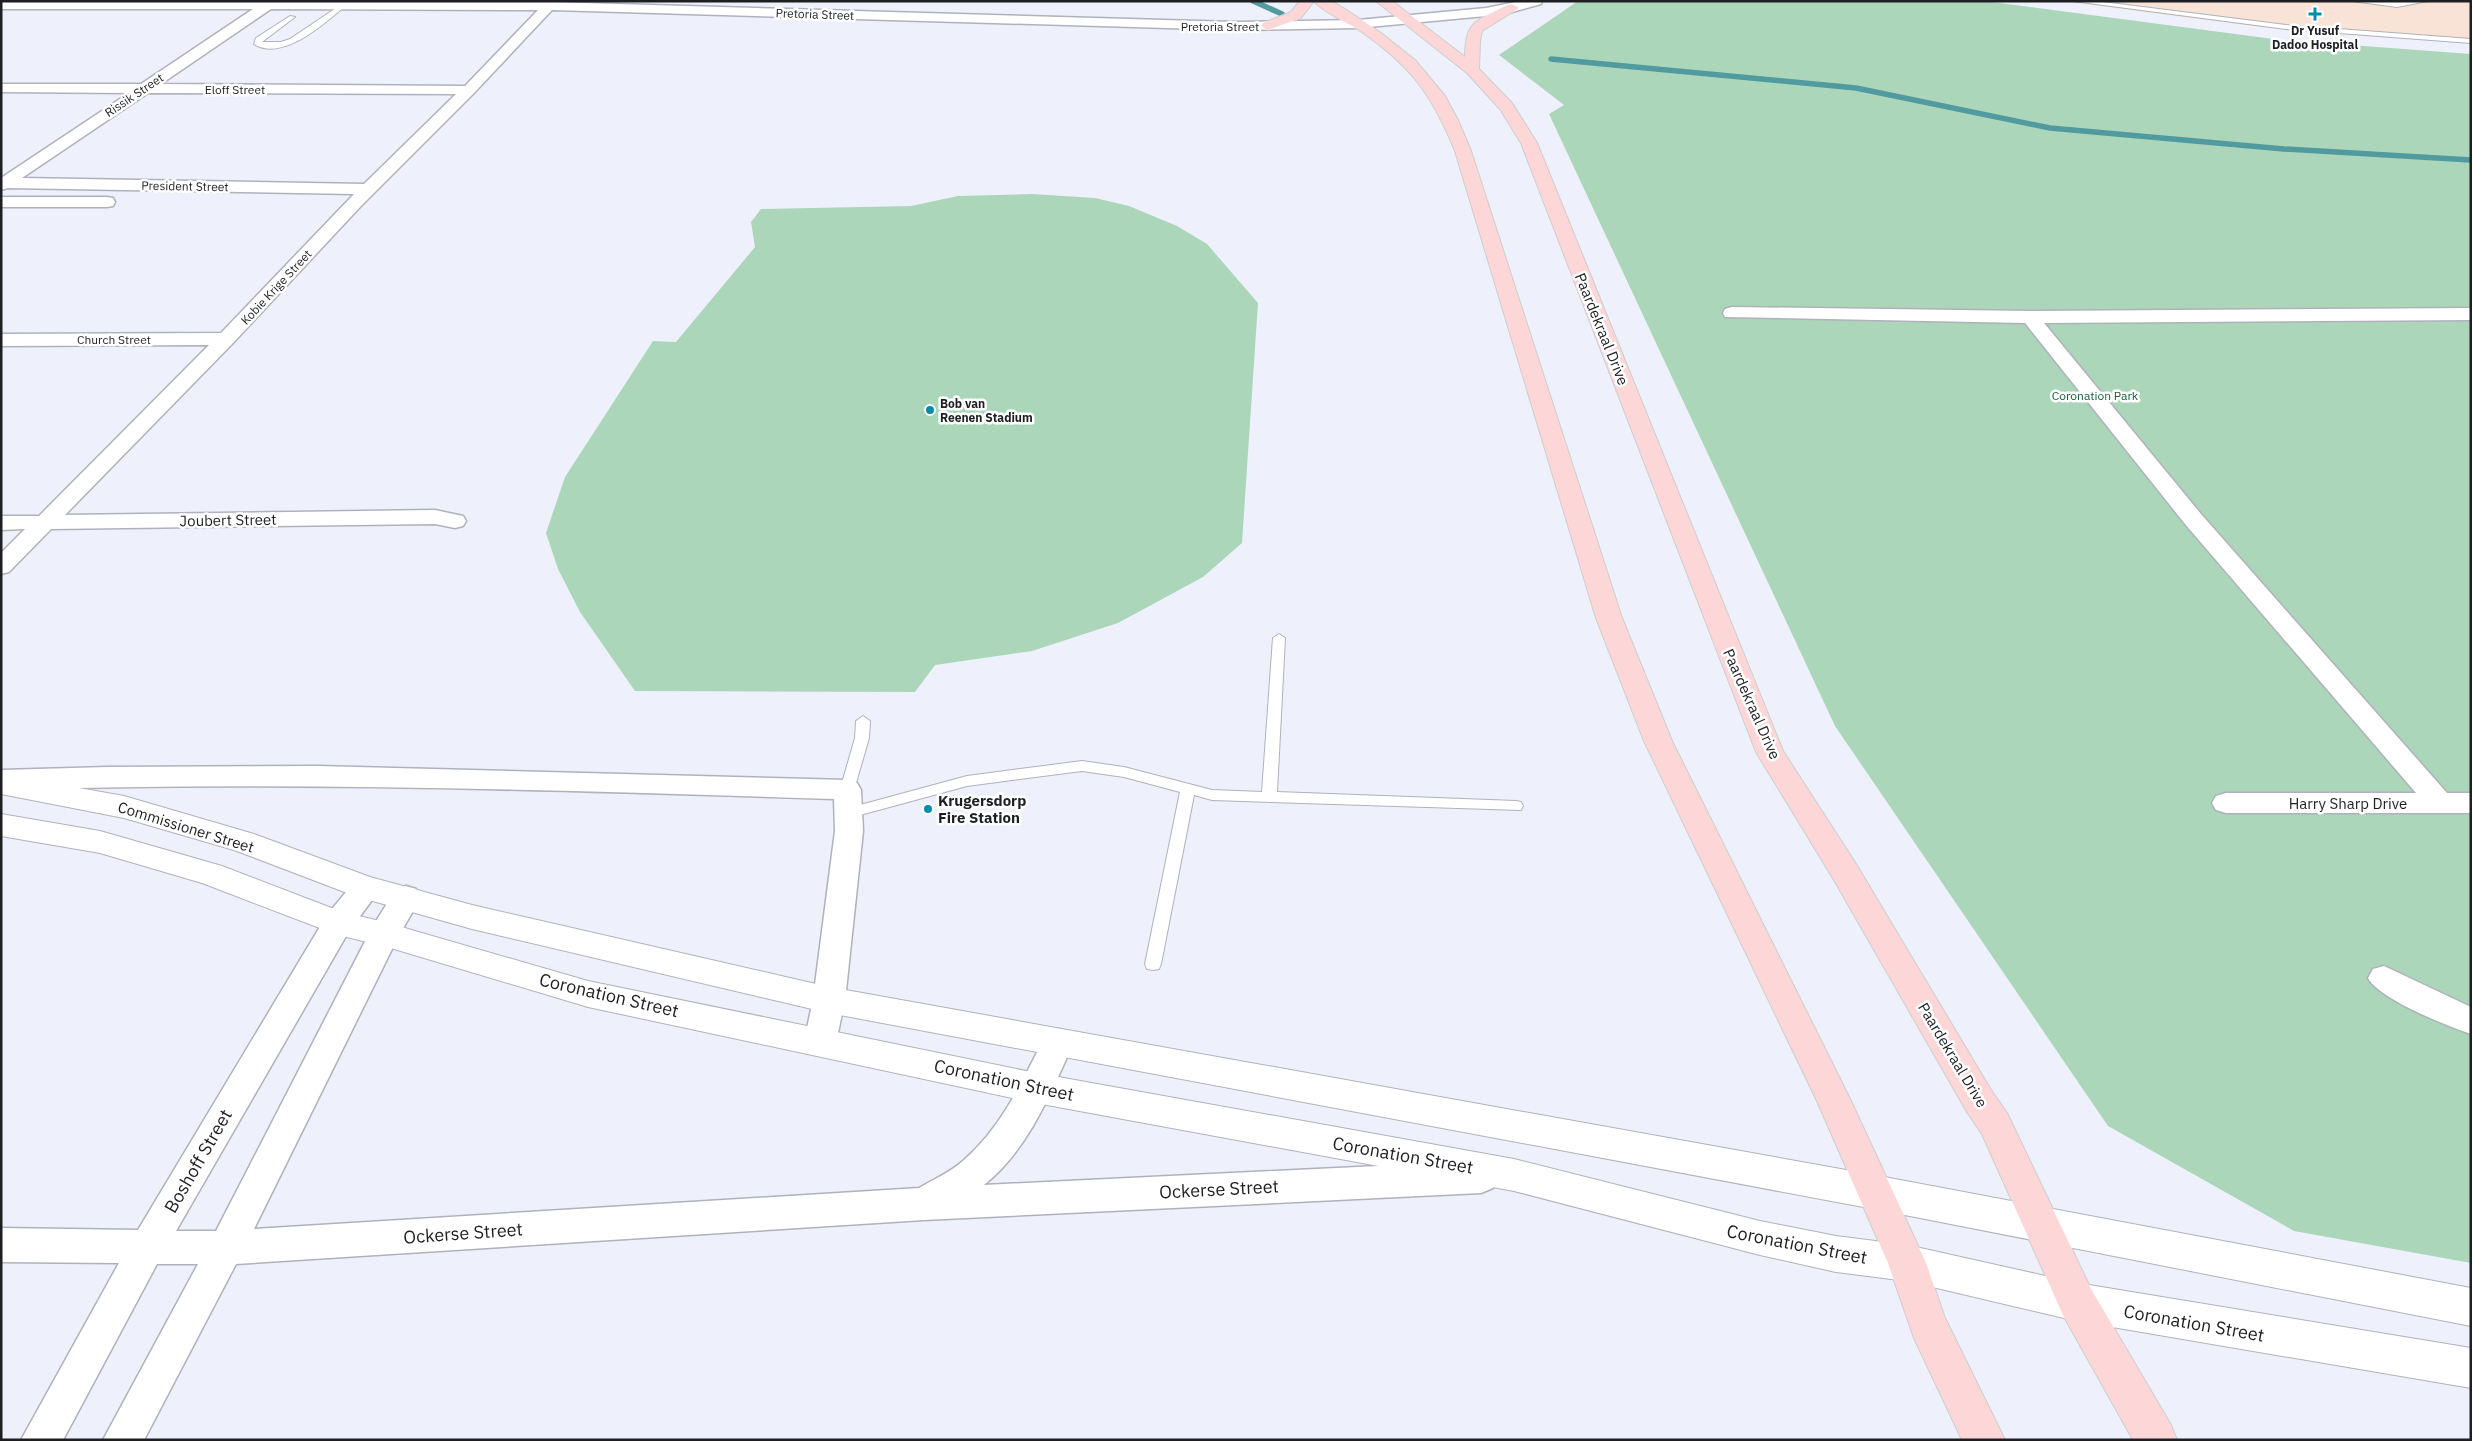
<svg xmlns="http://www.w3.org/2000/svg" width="2472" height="1441" font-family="'IBM Plex Sans',sans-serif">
<rect width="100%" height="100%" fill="#eef1fb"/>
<!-- medical -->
<polygon fill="#f9e3d6" points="2059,1 2471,1 2471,43 2260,27"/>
<!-- green -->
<g fill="#acd6ba">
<polygon points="1578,1 1984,1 2281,40 2471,54 2471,1263 2294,1231 2108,1126 1835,726 1549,114 1564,105 1499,55"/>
<polygon points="1032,194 1095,198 1129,206 1177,226 1207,244 1258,303 1242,543 1203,577 1118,623 1032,651 935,665 915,692 635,691 580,612 558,569 546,533 565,477 653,341 676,342 755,247 751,222 761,209 911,206 958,196"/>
</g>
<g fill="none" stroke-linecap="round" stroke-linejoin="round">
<!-- stream -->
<g stroke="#519aa0" stroke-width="5.5">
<polyline points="1253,1 1282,14"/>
<polyline points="1551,59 1856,88 2050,128 2284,149 2471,160"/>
</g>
<defs>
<g id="service">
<polygon points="2073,1 2095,1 2286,25 2471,39 2471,43 2286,29"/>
<polygon points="2352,1 2428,1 2397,7"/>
<path d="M342 4 344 7C324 24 282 62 254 44L256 38 290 16 295 17 262 42H281L290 39Z"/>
<polygon points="1279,634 1285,638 1277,792 1516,801 1521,802 1523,806 1521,810 1212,800 1194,795 1161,964 1159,969 1153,970 1147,969 1145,964 1180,792 1124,777 1082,771 967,786 849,818 844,817 842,813 844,809 849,808 967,776 1082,761 1124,767 1212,790 1262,792 1273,638"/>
<polygon points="863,716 870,721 869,738 854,790 852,794 842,794 840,790 855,738 856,721"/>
</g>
<g id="minor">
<path d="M1 1 549 2 1234 22 1358 20 1486 8 1521 1H1542L1541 4 1512 12 1486 16 1358 28 1234 30 552 10 474 93 361 206 233 343 65 515 435 510 463 516 466 521 463 526 455 528 435 524 51 529 9 572 1 574V553L25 529 1 530V516H39L209 345 1 346V334L221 333 354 194 8 188 1 190V178L129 93 1 92V84H141L253 9H1ZM271 9 538 10 465 86 161 84ZM148 93 456 94 364 184 22 178Z"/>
<polygon points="1,197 107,197 113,198 115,202 113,206 107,207 1,207"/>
<polygon points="1732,307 2030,311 2471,308 2471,320 2044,323 2201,514 2447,793 2471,793 2471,813 2226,813 2216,810 2212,803 2216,796 2226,793 2416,793 2185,524 2025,323 1725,317 1723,313 1725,309"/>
<path d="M318 766 847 780 857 783 861 790 863 831 845 1000 836 1042 831 1052 820 1055 809 1052 804 1042 813 1000 835 831 834 799C556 790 279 781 1 790V770L107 767Z"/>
<path d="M366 877 376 880 381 888 349 931 176 1231H216L373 926 396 889 406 886 416 889 421 897 397 939 254 1229 919 1188C934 1179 951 1172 964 1160 1003 1126 1024 1078 1047 1032L1058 1029 1069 1032 1074 1042C1051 1092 1029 1149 984 1185L1481 1161 1493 1166 1498 1177 1493 1188 1481 1193 924 1220 236 1264 144 1440H103L198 1264H157L63 1440H21L119 1263 1 1262V1228L138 1230 327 915 356 880Z"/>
<path d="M2384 966 2471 1007V1034C2447 1026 2379 999 2368 978L2373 969Z"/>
</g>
<polygon id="tertiary" points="48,1 103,1 109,5 102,9 55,5"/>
<g id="secondary">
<polygon points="1,774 124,796 254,834 370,877 472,905 829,987 1874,1175 2471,1288 2471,1326 1874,1209 829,1013 472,929 355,896 234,850 124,818 1,794"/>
<polygon points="1,814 100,831 222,866 342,912 384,922 588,981 1036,1073 1514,1159 1760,1221 1836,1236 1907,1245 2077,1283 2471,1348 2471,1388 2077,1321 1907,1281 1836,1272 1760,1255 1514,1191 1036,1103 588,1007 384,946 338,935 202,883 100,853 1,836"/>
</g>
<g id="primary">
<polygon points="1300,1 1314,1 1301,18 1268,30 1261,26 1263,23 1291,12"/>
<path d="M1314 1H1331L1345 9 1381 33 1415 60 1445 96 1458 120 1471 151 1622 618 1672 741 1851 1101 1926 1263 1945 1318 2005 1440H1962L1914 1338 1888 1263 1817 1101 1644 741 1596 618 1455 151C1432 94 1410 65 1359 30 1347 22 1323 12 1314 1Z"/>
<path d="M1376 1H1392L1465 57C1465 19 1478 21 1507 5L1512 4 1519 8 1482 31 1480 41 1479 69 1512 103 1537 143 1783 751 1856 864 1991 1090 2007 1113 2091 1289 2171 1425 2177 1440H2133L2063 1315 1982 1134 1967 1112 1834 880 1756 752 1521 143 1500 109 1467 73Z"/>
</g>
</defs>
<!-- service casing -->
<use href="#service" stroke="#afb2bb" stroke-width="2"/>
<!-- minor casing -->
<use href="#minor" stroke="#afb2bb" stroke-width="3"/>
<!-- tertiary casing -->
<use href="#tertiary" stroke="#afb2bb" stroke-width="2"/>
<!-- secondary casing -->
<use href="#secondary" stroke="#afb2bb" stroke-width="2"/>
<!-- primary casing -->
<use href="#primary" stroke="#cdcece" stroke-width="2"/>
<!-- service -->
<use href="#service" fill="#fff" fill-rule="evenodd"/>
<!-- minor -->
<use href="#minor" fill="#fff" fill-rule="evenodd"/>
<!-- tertiary -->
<use href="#tertiary" fill="#fff" fill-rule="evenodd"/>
<!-- secondary -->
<use href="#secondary" fill="#fff" fill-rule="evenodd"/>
<!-- primary -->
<use href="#primary" fill="#fdd6d7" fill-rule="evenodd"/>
</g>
<!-- markers -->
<g fill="#008daa" stroke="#fff" stroke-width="2">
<path d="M2312.5 6.5h5v5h5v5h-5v5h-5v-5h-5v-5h5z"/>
<circle cx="930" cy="410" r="5"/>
<circle cx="928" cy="809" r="5"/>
</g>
<g text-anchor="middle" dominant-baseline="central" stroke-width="5" stroke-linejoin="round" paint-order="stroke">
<!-- far-street labels -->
<g font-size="12" fill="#1d1f22" stroke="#fff">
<text transform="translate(815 14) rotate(2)">Pretoria Street</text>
<text x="1220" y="26">Pretoria Street</text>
<text x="235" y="89">Eloff Street</text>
<text transform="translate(134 95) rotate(-34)">Rissik Street</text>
<text transform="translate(185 186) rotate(1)">President Street</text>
<text transform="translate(276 287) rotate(-47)">Kobie Krige Street</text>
<text x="114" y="339">Church Street</text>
</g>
<!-- far-poi labels -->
<g font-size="12" font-weight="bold" fill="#1d1f22" stroke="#fff">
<text x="2315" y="30">Dr Yusuf<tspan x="2315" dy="14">Dadoo Hospital</tspan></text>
<text x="940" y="403" text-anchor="start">Bob van<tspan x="940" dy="14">Reenen Stadium</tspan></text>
</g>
<!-- far-park labels -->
<g font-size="12" fill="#10633a" stroke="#fff">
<text x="2095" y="395">Coronation Park</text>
</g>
<!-- street labels -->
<g font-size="15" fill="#1d1f22" stroke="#fff">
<text transform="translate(1602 329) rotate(68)">Paardekraal Drive</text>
<text transform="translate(228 520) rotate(-1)">Joubert Street</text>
<text transform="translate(1752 704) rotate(66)">Paardekraal Drive</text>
<text x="2348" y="803">Harry Sharp Drive</text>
<text transform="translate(186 827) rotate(17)">Commissioner Street</text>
<text transform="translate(1953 1055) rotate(59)">Paardekraal Drive</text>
</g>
<!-- poi labels -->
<g font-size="15" font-weight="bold" fill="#1d1f22" stroke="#fff" text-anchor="start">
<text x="938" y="800">Krugersdorp<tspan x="938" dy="17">Fire Station</tspan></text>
</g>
<!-- near-street labels -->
<g font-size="18" fill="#1d1f22" stroke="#fff">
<text transform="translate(609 995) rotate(13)">Coronation Street</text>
<text transform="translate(1004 1080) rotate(12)">Coronation Street</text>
<text transform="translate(1403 1155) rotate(10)">Coronation Street</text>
<text transform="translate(198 1161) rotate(-60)">Boshoff Street</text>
<text transform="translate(1219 1189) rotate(-3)">Ockerse Street</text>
<text transform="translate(463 1233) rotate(-4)">Ockerse Street</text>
<text transform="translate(1797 1244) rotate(11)">Coronation Street</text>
<text transform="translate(2194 1323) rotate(10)">Coronation Street</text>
</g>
</g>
<!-- border -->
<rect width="2472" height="1441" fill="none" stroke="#1d1f22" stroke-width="5"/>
</svg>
